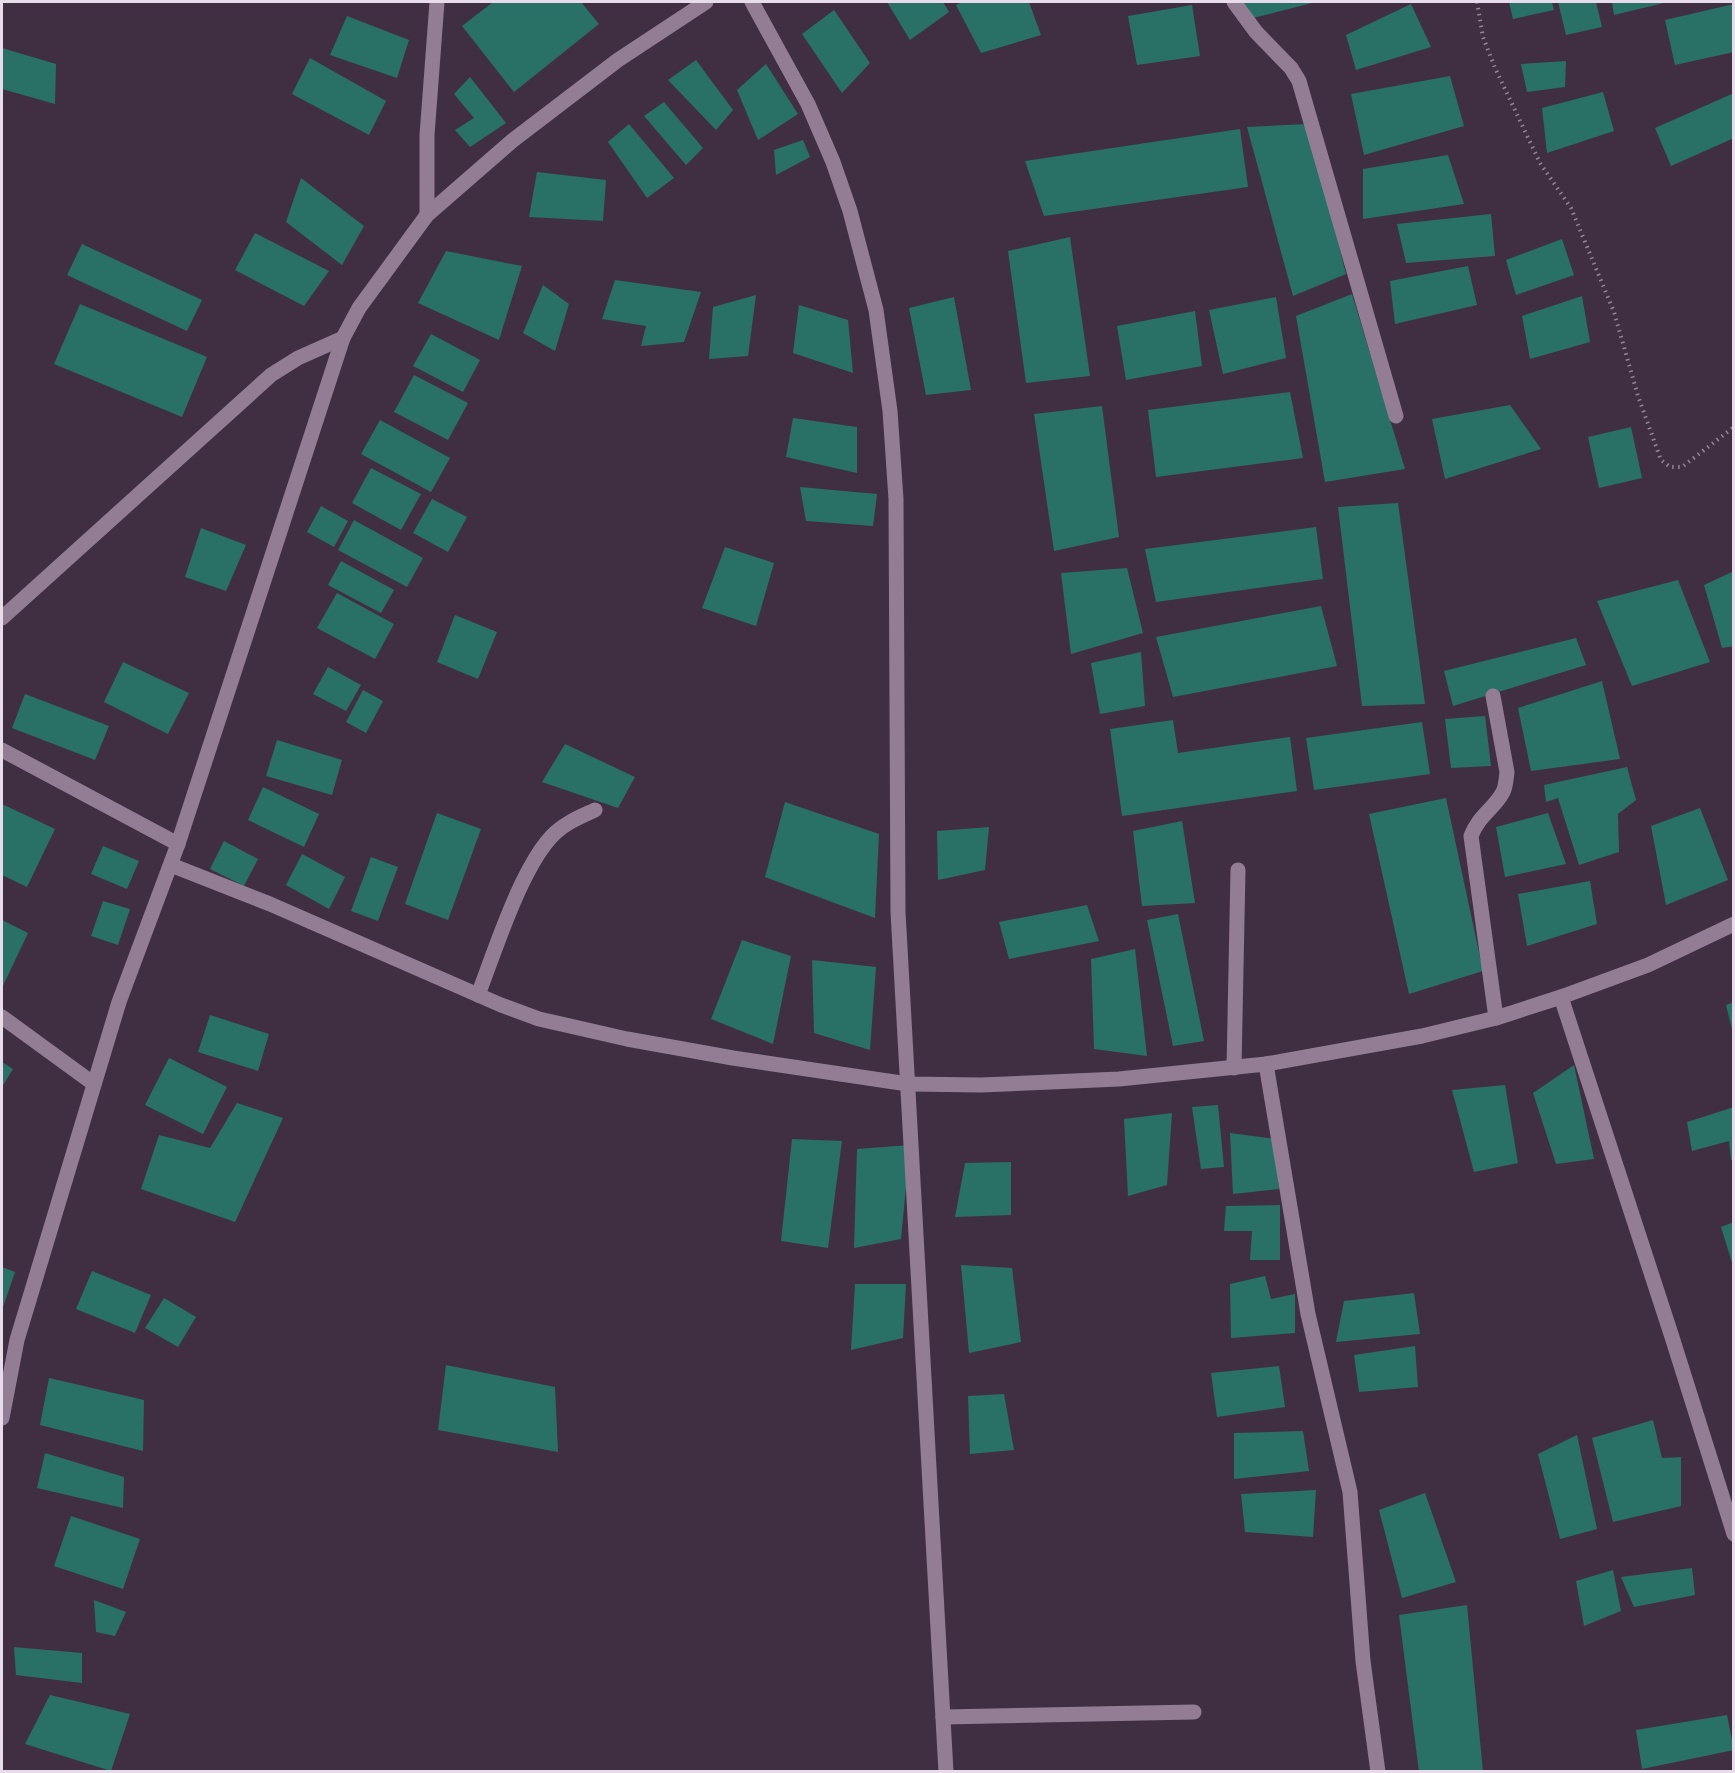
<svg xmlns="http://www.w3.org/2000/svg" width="1735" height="1773" font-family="Barlow,sans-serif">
<rect width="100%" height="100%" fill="#402f43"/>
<!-- building -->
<g fill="#297066">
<polygon points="493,2 581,2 599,24 514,92 462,26"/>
<polygon points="887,2 943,2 949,12 910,40"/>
<polygon points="962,2 1029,2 1041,35 981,53 956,5"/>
<polygon points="1244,2 1316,2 1249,19"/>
<polygon points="1509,2 1552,2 1554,10 1513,19"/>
<polygon points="1558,2 1596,2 1602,27 1566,35"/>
<polygon points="1612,2 1668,2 1614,15"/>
<polygon points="1411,4 1431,47 1356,70 1346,35"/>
<polygon points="1734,4 1734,52 1675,65 1665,20"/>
<polygon points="1192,5 1200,56 1137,65 1128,16"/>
<polygon points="834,10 870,63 842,93 802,34"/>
<polygon points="347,16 409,40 397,78 330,55"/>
<polygon points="2,48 56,64 55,104 2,89"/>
<polygon points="310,58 386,101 369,135 292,94"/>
<polygon points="696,60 733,110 716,130 668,80"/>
<polygon points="1566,61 1565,87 1527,92 1521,64"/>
<polygon points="766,64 798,114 758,140 737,90"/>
<polygon points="1450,76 1464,126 1364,155 1351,94"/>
<polygon points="470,77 506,123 470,147 455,130 474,118 454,94"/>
<polygon points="1603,92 1614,131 1547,153 1542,108"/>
<polygon points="1734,93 1734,138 1671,166 1655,128"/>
<polygon points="664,102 703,148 686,165 644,116"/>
<polygon points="629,124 674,178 647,198 608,142"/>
<polygon points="1308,124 1346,274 1293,296 1247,127"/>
<polygon points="1240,129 1248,187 1044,216 1025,161"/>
<polygon points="803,140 810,157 776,175 774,150"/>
<polygon points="1448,155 1464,204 1363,219 1363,169"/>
<polygon points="537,172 606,180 603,221 529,217"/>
<polygon points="301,178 364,226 342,265 286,222"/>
<polygon points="1491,214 1495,256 1406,263 1397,224"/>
<polygon points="255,233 329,271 304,306 235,270"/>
<polygon points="1070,237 1090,376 1026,383 1008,251"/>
<polygon points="1562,239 1574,275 1516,295 1506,260"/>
<polygon points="82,244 202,300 187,331 67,275"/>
<polygon points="446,251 522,266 499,340 418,303"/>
<polygon points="1468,266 1477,305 1395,324 1390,281"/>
<polygon points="615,280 701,292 684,342 641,346 646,326 602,319"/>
<polygon points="543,285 569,304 555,351 523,333"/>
<polygon points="1352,294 1405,469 1325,482 1296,316"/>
<polygon points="756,295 748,356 709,359 713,307"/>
<polygon points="1582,296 1590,342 1530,359 1522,316"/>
<polygon points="954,297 971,390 926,395 909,308"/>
<polygon points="1276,297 1286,358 1223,374 1209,310"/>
<polygon points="80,304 207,357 182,417 54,364"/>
<polygon points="799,305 848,320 853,373 793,353"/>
<polygon points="1195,311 1202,366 1126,380 1117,326"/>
<polygon points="431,334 480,360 463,392 413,366"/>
<polygon points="414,375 468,403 448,440 394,412"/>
<polygon points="1290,392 1303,458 1156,477 1148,410"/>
<polygon points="1510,405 1541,449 1445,479 1432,419"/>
<polygon points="1102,406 1119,537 1054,551 1034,414"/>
<polygon points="793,418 857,427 857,473 786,457"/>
<polygon points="380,420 450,458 431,492 361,454"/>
<polygon points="1631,427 1642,478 1599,488 1588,437"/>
<polygon points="371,468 421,494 401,530 352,503"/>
<polygon points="800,487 877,494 873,526 806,521"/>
<polygon points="432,499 467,517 448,552 413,533"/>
<polygon points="1398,503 1425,704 1362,706 1338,507"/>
<polygon points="321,506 348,521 334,547 307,532"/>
<polygon points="354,520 423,558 407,587 338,550"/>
<polygon points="1316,527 1323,579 1156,602 1145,549"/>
<polygon points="201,528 246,545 226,591 185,577"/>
<polygon points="725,547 774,563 756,626 702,608"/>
<polygon points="341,561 394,590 381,613 328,585"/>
<polygon points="1127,568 1143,633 1071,654 1061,573"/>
<polygon points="1734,571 1734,646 1722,648 1704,585"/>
<polygon points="1678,580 1710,662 1632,686 1597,601"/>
<polygon points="337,593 394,624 375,659 317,628"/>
<polygon points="1321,606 1337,666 1173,697 1156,637"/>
<polygon points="455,615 497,632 478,679 437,662"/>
<polygon points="1576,638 1586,665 1453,706 1444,671"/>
<polygon points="1141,652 1145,706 1100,714 1091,663"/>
<polygon points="123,662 189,693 168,734 104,702"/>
<polygon points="328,667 361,685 346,711 313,694"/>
<polygon points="1602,681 1620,759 1531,771 1518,708"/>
<polygon points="363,690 383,701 366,733 346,722"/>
<polygon points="25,694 109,726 95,760 12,728"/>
<polygon points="1485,716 1491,766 1451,768 1445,719"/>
<polygon points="1173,720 1178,753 1290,737 1297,791 1122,816 1110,729"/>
<polygon points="1422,722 1430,774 1314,790 1306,738"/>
<polygon points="277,740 342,760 332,795 266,776"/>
<polygon points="565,744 635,777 618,808 542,782"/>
<polygon points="1627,767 1636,800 1618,814 1619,852 1579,865 1558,798 1546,802 1544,785"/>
<polygon points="263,787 319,814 304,847 248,820"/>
<polygon points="1446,798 1483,971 1409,994 1369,814"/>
<polygon points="785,802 879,834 875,918 765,877"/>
<polygon points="2,804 55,829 27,887 2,875"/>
<polygon points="1700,808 1728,880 1666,905 1651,826"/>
<polygon points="437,813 481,829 448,920 405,904"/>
<polygon points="1548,813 1566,864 1505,877 1496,827"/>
<polygon points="1182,821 1195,903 1142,906 1133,831"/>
<polygon points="989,827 985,870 938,880 937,831"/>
<polygon points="224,841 258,859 244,886 210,869"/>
<polygon points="103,846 139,861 127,889 91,874"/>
<polygon points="302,854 345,877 329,909 286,885"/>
<polygon points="371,857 398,867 378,921 351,911"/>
<polygon points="1590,881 1597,924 1527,946 1518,894"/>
<polygon points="103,901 130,909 118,945 91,936"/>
<polygon points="1087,905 1099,941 1009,959 999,922"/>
<polygon points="1178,914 1204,1041 1173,1046 1147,920"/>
<polygon points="2,920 28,933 2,988"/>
<polygon points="742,940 791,956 773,1044 711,1019"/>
<polygon points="1135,949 1147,1056 1094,1049 1091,959"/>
<polygon points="812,960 876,967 870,1050 814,1033"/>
<polygon points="1734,1002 1734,1032 1733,1033 1726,1005"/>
<polygon points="210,1015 269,1034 258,1071 198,1052"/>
<polygon points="169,1058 227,1087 203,1134 145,1105"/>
<polygon points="2,1062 13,1069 2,1087"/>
<polygon points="1574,1065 1594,1159 1556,1164 1533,1093"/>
<polygon points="1505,1085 1518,1163 1474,1172 1452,1090"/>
<polygon points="237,1103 283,1118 235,1222 141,1189 159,1135 210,1148"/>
<polygon points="1218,1105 1224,1167 1201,1169 1192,1107"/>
<polygon points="1734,1107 1734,1159 1731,1160 1729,1141 1692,1151 1687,1122"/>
<polygon points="1172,1113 1167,1185 1128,1196 1124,1119"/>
<polygon points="1230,1133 1275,1139 1279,1189 1233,1194"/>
<polygon points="792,1139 842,1141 828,1248 781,1241"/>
<polygon points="910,1145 901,1239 854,1248 857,1149"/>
<polygon points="1011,1162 1011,1215 955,1217 965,1163"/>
<polygon points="1280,1205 1280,1260 1250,1260 1252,1231 1224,1231 1226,1206"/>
<polygon points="1734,1222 1734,1266 1733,1266 1721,1227"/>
<polygon points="961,1265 1012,1268 1021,1342 969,1353"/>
<polygon points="2,1267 15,1272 2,1310"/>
<polygon points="92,1271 151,1295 135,1333 76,1309"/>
<polygon points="1265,1276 1271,1299 1295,1294 1295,1333 1231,1338 1230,1284"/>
<polygon points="855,1284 906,1284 903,1338 851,1350"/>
<polygon points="1414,1293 1420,1334 1336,1342 1344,1301"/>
<polygon points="164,1298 196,1317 178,1347 145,1328"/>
<polygon points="1415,1346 1418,1387 1359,1392 1354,1355"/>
<polygon points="446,1365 555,1387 558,1452 438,1430"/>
<polygon points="1279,1366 1285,1407 1217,1417 1211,1373"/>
<polygon points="49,1378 144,1400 143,1451 40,1425"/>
<polygon points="1004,1394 1014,1450 970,1454 968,1396"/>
<polygon points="1653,1420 1662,1458 1681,1457 1681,1506 1613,1522 1592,1438"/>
<polygon points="1303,1431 1309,1471 1234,1479 1234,1433"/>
<polygon points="1577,1435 1597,1529 1560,1539 1538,1454"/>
<polygon points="45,1453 124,1477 123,1508 37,1488"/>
<polygon points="1316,1490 1313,1537 1245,1532 1241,1494"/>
<polygon points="1425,1493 1456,1582 1402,1598 1379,1510"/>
<polygon points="71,1516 140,1539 123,1589 54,1566"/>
<polygon points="1692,1568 1695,1595 1634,1607 1621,1577"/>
<polygon points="1613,1570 1621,1611 1584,1626 1576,1581"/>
<polygon points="94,1600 126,1612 115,1636 96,1632"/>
<polygon points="1467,1605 1483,1772 1419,1772 1399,1615"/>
<polygon points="14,1647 82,1653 82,1683 16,1675"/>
<polygon points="50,1695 130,1714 111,1771 25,1744"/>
<polygon points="1727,1715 1734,1750 1642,1769 1636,1730"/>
</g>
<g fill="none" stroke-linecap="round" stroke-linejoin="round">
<!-- path -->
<polyline stroke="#938595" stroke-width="4" stroke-dasharray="1.5 4.5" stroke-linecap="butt" points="1477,2 1483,37 1495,68 1540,163 1571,208 1614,312 1638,396 1661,460 1670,467 1682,467 1734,427"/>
<!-- service -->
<g stroke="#927d95" stroke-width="15">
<path d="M478 995C495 951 522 864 555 833 567 822 580 817 595 810"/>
<polyline points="1234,1068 1238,870"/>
<polyline points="943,1717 1194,1712"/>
</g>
<!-- minor -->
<g stroke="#927d95" stroke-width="15">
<polyline points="752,2 808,104 833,162 850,211 876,310 890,411 896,499 898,912 946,1772"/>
<polyline points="1234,2 1256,32 1291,68 1299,81 1396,416"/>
<polyline points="427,215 427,135 437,2"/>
<polyline points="2,618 271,375 298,358 343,338"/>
<path d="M1493 696 1507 772C1506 779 1506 786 1503 792 1494 809 1479 815 1471 836L1496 1018"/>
<polyline points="2,750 178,844"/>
<polyline points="171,865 270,904 501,1005 539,1019 627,1039 733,1058 908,1084 981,1085 1119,1079 1266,1064 1422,1036 1496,1018 1561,997 1648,965 1734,924"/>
<polyline points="1561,997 1672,1337 1734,1534"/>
<polyline points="2,1017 94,1084"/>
<polyline points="1266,1064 1308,1314 1350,1492 1363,1661 1378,1772"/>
<polyline points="2,1418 17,1340 119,1002 178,844 343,338 359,308 427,215 512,141 618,60 706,2"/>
</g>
</g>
<!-- border -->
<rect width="1735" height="1773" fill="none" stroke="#e7dce9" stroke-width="6"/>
</svg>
